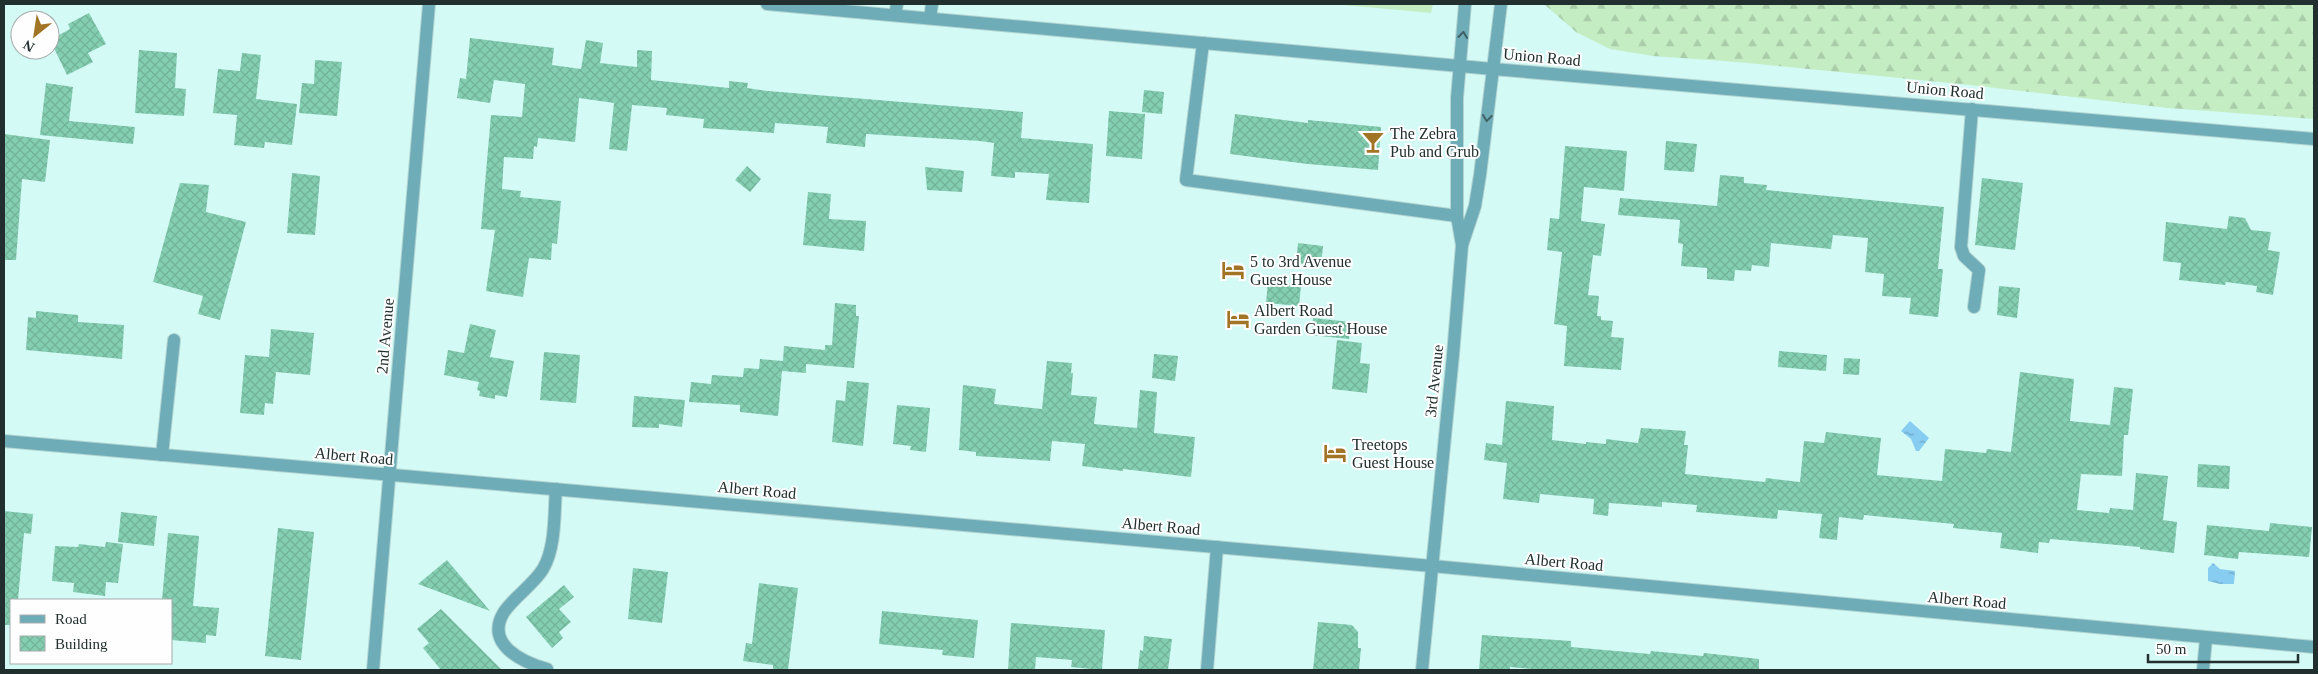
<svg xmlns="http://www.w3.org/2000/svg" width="2318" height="674" font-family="Georgia,serif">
<defs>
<pattern id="forest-firs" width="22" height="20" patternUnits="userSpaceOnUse" patternTransform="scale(1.25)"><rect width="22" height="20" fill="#c5edc4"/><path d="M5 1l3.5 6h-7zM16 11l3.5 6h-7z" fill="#a9cca9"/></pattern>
<pattern id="water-ripples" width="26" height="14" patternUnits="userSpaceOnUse" patternTransform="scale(1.25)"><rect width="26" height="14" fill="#87ccf1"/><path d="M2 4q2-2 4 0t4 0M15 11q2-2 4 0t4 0" fill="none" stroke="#6ea6c4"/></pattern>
<pattern id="building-cross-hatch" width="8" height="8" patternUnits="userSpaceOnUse" patternTransform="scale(1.25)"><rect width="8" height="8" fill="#84cfb1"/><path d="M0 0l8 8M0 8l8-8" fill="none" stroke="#72b299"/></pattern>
</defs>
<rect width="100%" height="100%" fill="#d4faf6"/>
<!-- forest -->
<polygon fill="url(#forest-firs)" points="1544,4 2314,4 2314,119 2168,108 1970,85 1737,62 1653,56 1610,49 1576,32"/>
<!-- pitch -->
<polygon fill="#c5edc4" points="1332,4 1433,4 1431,13"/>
<!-- water -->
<g fill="url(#water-ripples)">
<polygon points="1910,421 1929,438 1919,451 1916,451 1911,439 1901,431"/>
<polygon points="2213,563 2220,569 2235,571 2234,584 2220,584 2208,581 2208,568"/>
</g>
<!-- building -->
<g fill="url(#building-cross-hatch)">
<polygon points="89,13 106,44 88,53 93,62 67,75 50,40 70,29 68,24"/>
<polygon points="470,38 554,48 552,65 581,69 586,40 603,43 600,63 637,67 637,50 652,51 651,80 729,88 729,81 748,83 747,88 768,91 1023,112 1021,138 1093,144 1089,203 1046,200 1049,174 1015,172 1015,178 991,176 994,143 980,141 866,134 865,147 826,143 828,127 775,123 774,133 703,128 704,119 666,115 667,108 632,105 627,151 609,149 614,103 579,98 575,142 538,138 537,147 534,146 533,159 504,157 502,189 521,191 520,197 561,201 557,244 552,243 551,260 529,258 523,297 486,291 495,230 481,229 491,115 522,117 525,84 494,80 490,103 457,98 460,78 466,79"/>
<polygon points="139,50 177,53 175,88 186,89 184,116 135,113"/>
<polygon points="242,53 261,55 256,99 297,104 292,145 265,142 264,148 234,145 237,115 213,113 218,69 240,71"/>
<polygon points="315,60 342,62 337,116 299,113 302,83 314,84"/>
<polygon points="46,83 73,87 69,121 135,127 133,144 40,135"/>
<polygon points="1144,90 1164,92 1162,114 1142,112"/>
<polygon points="1109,111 1145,114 1142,159 1106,156"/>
<polygon points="1235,114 1308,123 1308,120 1381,127 1378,170 1308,164 1230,154"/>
<polygon points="4,134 50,140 45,182 22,179 16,260 4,260"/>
<polygon points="1666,141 1697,144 1694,172 1664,170"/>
<polygon points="1565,146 1627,151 1624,191 1584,187 1581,221 1605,224 1601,256 1593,255 1588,295 1599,296 1597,316 1601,316 1601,320 1613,321 1611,337 1624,338 1621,370 1564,366 1567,326 1554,324 1562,252 1547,250 1550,218 1559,219"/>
<polygon points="747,166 761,179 750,192 735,180"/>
<polygon points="925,167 964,171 962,192 927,190"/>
<polygon points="292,173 320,176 315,235 287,233"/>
<polygon points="1720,175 1744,177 1744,183 1767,185 1766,190 1944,207 1938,269 1943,269 1938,317 1909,314 1911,298 1882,296 1884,274 1865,272 1868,238 1833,235 1831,249 1771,243 1769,267 1752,265 1751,271 1735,270 1734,281 1707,279 1707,268 1681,266 1683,244 1678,243 1680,220 1618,215 1620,198 1717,206"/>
<polygon points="1982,178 2023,183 2015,250 1975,245"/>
<polygon points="180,183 209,185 206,212 246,222 220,320 198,314 203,296 153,282"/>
<polygon points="808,192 831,194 829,219 866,221 864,251 803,245"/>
<polygon points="2229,216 2245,218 2251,230 2271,232 2268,250 2280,252 2273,295 2256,292 2257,286 2226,282 2225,285 2179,280 2181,263 2163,261 2166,222 2227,229"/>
<polygon points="1298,243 1323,246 1321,266 1296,263"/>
<polygon points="1268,282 1301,285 1299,306 1266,303"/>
<polygon points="1999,286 2020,288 2017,318 1997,315"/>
<polygon points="835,303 856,305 856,316 859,316 854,368 806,364 806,373 782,371 778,416 740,412 740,405 689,402 691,382 711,384 712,375 743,377 744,368 759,369 760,359 783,361 784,346 825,350 825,345 832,345"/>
<polygon points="36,311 78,315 78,322 124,325 122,359 26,350 28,317 36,318"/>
<polygon points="1313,318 1351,322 1349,339 1311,335"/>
<polygon points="470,324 496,330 490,357 514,361 507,397 495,395 495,399 479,396 480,391 477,390 479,382 444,375 448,350 464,353"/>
<polygon points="271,329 314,333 310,375 276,372 273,404 265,403 264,415 240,413 245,355 269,357"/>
<polygon points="1337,340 1362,343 1360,363 1370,364 1367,393 1332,389"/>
<polygon points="1779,351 1827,355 1826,371 1778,367"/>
<polygon points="544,352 580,355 576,403 540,400"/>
<polygon points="1154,354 1178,356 1175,381 1152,378"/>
<polygon points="1844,358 1860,359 1859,375 1843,374"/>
<polygon points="1047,361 1072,363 1071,373 1073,373 1071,395 1097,397 1094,424 1137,428 1140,390 1157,392 1154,433 1195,437 1191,477 1123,469 1123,471 1082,466 1085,444 1052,441 1050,461 976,456 976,452 959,450 963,385 996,389 994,404 1042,409"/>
<polygon points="2020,372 2074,379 2070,421 2110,425 2114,387 2133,389 2128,435 2124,435 2122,476 2081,474 2077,510 2109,513 2110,508 2133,510 2136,473 2168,476 2163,520 2177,522 2174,553 2140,549 2140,547 2050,539 2049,543 2039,542 2038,553 2000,548 2002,533 1953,528 1954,524 1864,515 1863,520 1839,517 1837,540 1819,538 1822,514 1778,510 1777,519 1696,512 1697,505 1662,502 1662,507 1609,503 1608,516 1593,514 1594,499 1540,494 1539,503 1503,499 1507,463 1484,460 1486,443 1502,445 1506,401 1554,406 1552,440 1586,444 1586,442 1606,444 1606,439 1638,443 1641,428 1686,431 1684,445 1688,445 1685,474 1765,482 1766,478 1800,482 1804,441 1824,443 1826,432 1881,438 1877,475 1942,481 1945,449 1986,453 1987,449 2011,452"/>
<polygon points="847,381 869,383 863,446 832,442 836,400 845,401"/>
<polygon points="634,396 685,400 682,427 659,424 659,428 632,427"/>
<polygon points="897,405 930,408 926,452 910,450 911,446 893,444"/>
<polygon points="2198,464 2230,466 2229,489 2197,487"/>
<polygon points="4,511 33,514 31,534 24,533 18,600 11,600 11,625 4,625"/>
<polygon points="121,512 157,516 154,546 118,542"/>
<polygon points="2270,523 2312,527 2309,557 2239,552 2238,559 2204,555 2207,525 2269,531"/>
<polygon points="278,528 314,532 301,660 265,656"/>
<polygon points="168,533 199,536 193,606 219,608 216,636 206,635 206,643 171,640 171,600 162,600"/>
<polygon points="106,542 123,544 118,583 106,582 105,596 73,592 74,583 52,581 55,546 78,547 79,544 105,547"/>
<polygon points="447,560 490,611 418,584"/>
<polygon points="633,568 668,572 662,623 628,619"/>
<polygon points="759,583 798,588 788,670 773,670 773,665 743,661 746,643 752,644"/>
<polygon points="564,585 574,597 559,609 571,622 559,632 563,638 552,648 526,617"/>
<polygon points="441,609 502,670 441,670 423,648 429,643 417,629"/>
<polygon points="882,611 978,620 974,658 942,655 943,650 879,644"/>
<polygon points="1318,622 1352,625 1358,632 1358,648 1361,648 1359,670 1313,670"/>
<polygon points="1011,623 1105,630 1102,670 1071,667 1072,660 1036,657 1035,670 1008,670"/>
<polygon points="1482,635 1571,641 1571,647 1650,654 1651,651 1703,656 1704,653 1759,659 1759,670 1544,670 1510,667 1510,670 1479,670"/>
<polygon points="1144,636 1172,639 1168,670 1138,670 1140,650 1143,651"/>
</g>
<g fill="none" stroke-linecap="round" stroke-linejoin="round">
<defs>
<g id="service">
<polyline points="895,15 897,4"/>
<polyline points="930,18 932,4"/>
<polyline points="1972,109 1961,247 1964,256 1979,270 1974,307"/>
<polyline points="162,455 174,340"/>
<path d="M547 669C522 662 484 644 504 612 515 596 533 585 543 569 556 547 554 513 556 489"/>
<polyline points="1207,670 1217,547"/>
</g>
<g id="minor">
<polyline points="767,4 1493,69 2314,139"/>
<polyline points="1203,43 1186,180 1457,216"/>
<polyline points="4,441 1432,566 2314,647"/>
<polyline points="373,670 429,4"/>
<polyline points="2203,670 2206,639"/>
</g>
<g id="tertiary">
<polyline points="1462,245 1475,206 1480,175 1501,4"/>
<polyline points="1422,670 1453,355 1462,245 1457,216 1457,98 1465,4"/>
</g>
</defs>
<!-- service casing -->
<use href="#service" stroke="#b4d5d2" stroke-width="14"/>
<!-- minor casing -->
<use href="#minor" stroke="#b4d5d2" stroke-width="14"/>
<!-- tertiary casing -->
<use href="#tertiary" stroke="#b4d5d2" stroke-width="14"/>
<!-- service -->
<use href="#service" stroke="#6eacb8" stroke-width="12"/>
<!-- minor -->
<use href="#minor" stroke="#6eacb8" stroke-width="12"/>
<!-- tertiary -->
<use href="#tertiary" stroke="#6eacb8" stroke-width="12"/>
</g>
<!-- one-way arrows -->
<defs><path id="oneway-chevron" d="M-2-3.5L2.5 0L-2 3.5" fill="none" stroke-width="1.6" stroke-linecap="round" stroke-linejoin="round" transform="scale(1.25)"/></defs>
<g stroke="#406165">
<use href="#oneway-chevron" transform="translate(1463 35) rotate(-84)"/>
<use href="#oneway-chevron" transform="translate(1487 118) rotate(97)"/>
</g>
<!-- icons -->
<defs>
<symbol id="bar-bare" viewBox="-9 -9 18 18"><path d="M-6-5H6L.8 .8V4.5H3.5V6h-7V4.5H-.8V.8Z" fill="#a17426" stroke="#fefefe" stroke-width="2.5" paint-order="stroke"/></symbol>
<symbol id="hotel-bare" viewBox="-9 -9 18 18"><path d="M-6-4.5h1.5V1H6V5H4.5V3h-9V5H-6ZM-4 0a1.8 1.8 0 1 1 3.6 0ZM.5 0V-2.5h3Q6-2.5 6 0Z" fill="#a17426" stroke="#fefefe" stroke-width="2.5" paint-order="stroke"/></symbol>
</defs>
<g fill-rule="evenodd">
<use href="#bar-bare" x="1357" y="126" width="32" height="32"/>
<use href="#hotel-bare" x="1217" y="254" width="32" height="32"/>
<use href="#hotel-bare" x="1222" y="303" width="32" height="32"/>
<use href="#hotel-bare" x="1319" y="437" width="32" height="32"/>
</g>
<g text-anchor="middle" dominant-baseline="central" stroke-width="4" stroke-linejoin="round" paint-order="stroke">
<!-- street labels -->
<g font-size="16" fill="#212f2e" stroke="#fefefe">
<text transform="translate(1542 57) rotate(5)">Union Road</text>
<text transform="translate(1945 90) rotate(5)">Union Road</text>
<text transform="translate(385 336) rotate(-85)">2nd Avenue</text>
<text transform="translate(1434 381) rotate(-84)">3rd Avenue</text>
<text transform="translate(354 456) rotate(5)">Albert Road</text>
<text transform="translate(757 490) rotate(5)">Albert Road</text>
<text transform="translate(1161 526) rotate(5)">Albert Road</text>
<text transform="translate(1564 562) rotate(5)">Albert Road</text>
<text transform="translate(1967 600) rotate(5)">Albert Road</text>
</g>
<!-- poi labels -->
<g font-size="16" fill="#212f2e" stroke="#fefefe" text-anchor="start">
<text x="1390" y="133">The Zebra<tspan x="1390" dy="18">Pub and Grub</tspan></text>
<text x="1250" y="261">5 to 3rd Avenue<tspan x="1250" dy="18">Guest House</tspan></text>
<text x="1254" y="310">Albert Road<tspan x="1254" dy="18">Garden Guest House</tspan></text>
<text x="1352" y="444">Treetops<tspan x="1352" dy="18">Guest House</tspan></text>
</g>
</g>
<!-- border -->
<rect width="2318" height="674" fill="none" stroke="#212f2e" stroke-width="10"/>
<!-- legend -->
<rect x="10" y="599" width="162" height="65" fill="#fefefe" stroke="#a6abab"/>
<rect x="20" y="615" width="25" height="8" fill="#6eacb8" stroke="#a6abab"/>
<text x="55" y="624" font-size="15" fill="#212f2e">Road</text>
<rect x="20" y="636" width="25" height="15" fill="url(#building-cross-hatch)" stroke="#a6abab"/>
<text x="55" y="649" font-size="15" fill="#212f2e">Building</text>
<!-- north arrow -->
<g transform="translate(35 35) rotate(210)"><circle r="24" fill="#fefefe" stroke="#a6abab"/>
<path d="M0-4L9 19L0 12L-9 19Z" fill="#a17426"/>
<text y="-8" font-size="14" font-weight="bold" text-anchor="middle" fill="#212f2e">N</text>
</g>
<!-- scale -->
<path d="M2148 654v8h150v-8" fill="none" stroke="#212f2e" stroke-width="2.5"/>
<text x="2156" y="654" font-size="15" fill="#212f2e" stroke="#fefefe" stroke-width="4" paint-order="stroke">50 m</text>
</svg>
